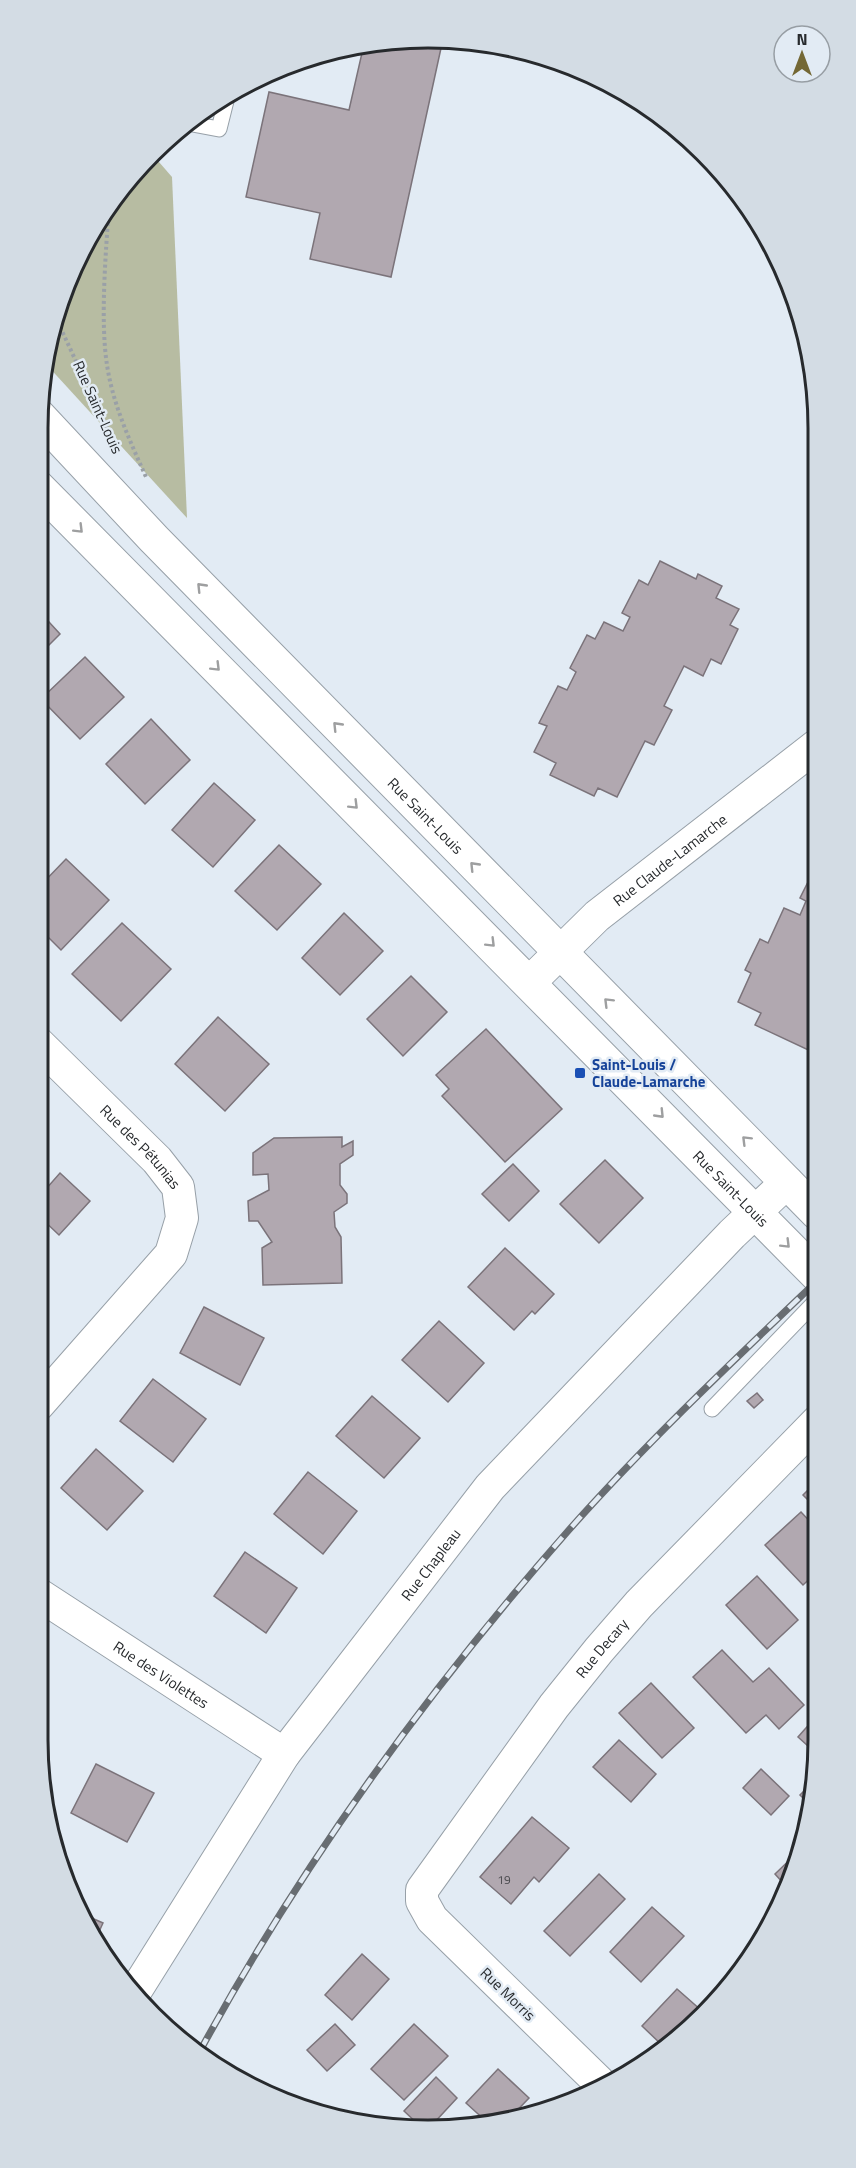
<svg xmlns="http://www.w3.org/2000/svg" width="856" height="2168" font-family="'Titillium Web',sans-serif">
<rect width="100%" height="100%" fill="#e2ebf4"/>
<!-- green -->
<path fill="#b7bca2" d="M152 154 172 177 187 518 46 364C57 280 95 215 152 154Z"/>
<!-- building -->
<g fill="#b1a8b0" stroke="#7b737a" stroke-width="1.5">
<polygon points="443,39 391,277 310,259 320,213 246,197 269,92 349,110 364,44 377,41"/>
<polygon points="660,561 696,579 698,574 722,586 716,598 739,609 730,625 738,629 721,664 711,659 703,676 684,666 664,706 672,710 654,745 645,741 617,797 598,788 594,796 550,775 556,763 534,752 547,726 539,723 558,686 567,690 576,672 570,668 587,635 595,639 604,622 623,631 630,617 622,613 639,580 648,585"/>
<polygon points="38,610 60,634 38,656"/>
<polygon points="85,657 124,697 80,739 41,699"/>
<polygon points="151,719 190,760 145,804 106,764"/>
<polygon points="214,783 255,820 213,867 172,830"/>
<polygon points="279,845 321,884 277,930 235,891"/>
<polygon points="66,859 109,900 61,950 38,927 38,888"/>
<polygon points="815,868 816,869 817,1054 755,1025 761,1013 738,1002 751,973 745,970 760,939 768,943 784,908 800,915 806,901 800,898"/>
<polygon points="344,913 383,951 340,995 302,958"/>
<polygon points="122,923 171,969 121,1021 72,974"/>
<polygon points="411,976 447,1012 403,1056 367,1019"/>
<polygon points="218,1017 269,1064 225,1111 175,1064"/>
<polygon points="486,1029 562,1109 505,1162 442,1096 449,1089 436,1075"/>
<polygon points="342,1137 342,1147 353,1141 353,1155 340,1164 340,1185 347,1194 347,1203 334,1212 335,1227 341,1237 342,1283 263,1285 262,1248 272,1242 258,1221 249,1221 248,1201 269,1190 268,1174 253,1175 253,1153 274,1138"/>
<polygon points="605,1160 643,1198 599,1243 560,1204"/>
<polygon points="513,1164 539,1191 509,1221 482,1194"/>
<polygon points="60,1173 90,1201 59,1235 38,1215 38,1198"/>
<polygon points="505,1248 554,1294 535,1314 532,1311 514,1330 468,1287"/>
<polygon points="204,1307 264,1338 240,1385 180,1353"/>
<polygon points="439,1321 484,1363 448,1402 402,1360"/>
<polygon points="153,1379 206,1419 173,1462 120,1421"/>
<polygon points="757,1393 763,1400 754,1408 747,1401"/>
<polygon points="372,1396 420,1438 384,1478 336,1436"/>
<polygon points="96,1449 143,1491 107,1530 61,1488"/>
<polygon points="308,1472 357,1511 323,1554 274,1514"/>
<polygon points="818,1480 818,1510 803,1495"/>
<polygon points="801,1512 818,1530 818,1571 803,1585 765,1545"/>
<polygon points="245,1552 297,1588 266,1633 214,1596"/>
<polygon points="757,1576 798,1620 767,1649 726,1605"/>
<polygon points="722,1650 753,1682 769,1668 804,1705 779,1729 766,1715 746,1733 693,1677"/>
<polygon points="651,1683 694,1728 662,1758 619,1713"/>
<polygon points="813,1720 818,1724 817,1754 798,1737"/>
<polygon points="619,1740 656,1774 631,1802 593,1767"/>
<polygon points="96,1764 154,1793 127,1842 71,1813"/>
<polygon points="761,1769 789,1796 771,1815 743,1788"/>
<polygon points="813,1782 810,1805 800,1795"/>
<polygon points="532,1817 569,1848 539,1882 534,1877 511,1904 480,1877"/>
<polygon points="801,1849 784,1884 775,1874"/>
<polygon points="599,1874 625,1899 570,1956 544,1931"/>
<polygon points="652,1907 684,1936 641,1982 610,1952"/>
<polygon points="87,1916 103,1923 98,1934"/>
<polygon points="362,1954 389,1979 352,2020 325,1995"/>
<polygon points="677,1989 702,2011 664,2047 642,2026"/>
<polygon points="335,2024 355,2045 327,2071 307,2050"/>
<polygon points="414,2024 448,2056 404,2100 371,2069"/>
<polygon points="498,2069 529,2098 506,2122 488,2123 466,2103"/>
<polygon points="436,2077 457,2098 432,2125 420,2126 404,2111"/>
</g>
<g fill="none" stroke-linecap="round" stroke-linejoin="round">
<defs>
<g id="service">
<polyline points="187,123 219,129 228,93"/>
<polyline points="712,1409 817,1300"/>
</g>
<g id="minor">
<path id="s1" d="M530 982 597 916 816 746"/>
<path id="s2" d="M38 1043 157 1160 178 1187 182 1218 171 1254 38 1405"/>
<path id="s3" d="M38 1594 284 1754"/>
<path id="s4" d="M133 1995 284 1754 490 1487 732 1234 787 1182"/>
<path id="s5" d="M600 2083 432 1919 422 1901V1890L554 1706 599 1650 639 1604 818 1421"/>
</g>
<g id="tertiary">
<path id="s6" d="M39 416 154 539 817 1213"/>
<path id="s7" d="M38 487 817 1275"/>
</g>
</defs>
<!-- service casing -->
<use href="#service" stroke="#97a0a8" stroke-width="17"/>
<!-- minor casing -->
<use href="#minor" stroke="#97a0a8" stroke-width="34"/>
<!-- tertiary casing -->
<use href="#tertiary" stroke="#97a0a8" stroke-width="35"/>
<!-- path -->
<g stroke="#9aa0a7" stroke-width="4" stroke-dasharray="3 3" stroke-linecap="butt">
<path d="M109 205C106 251 100 320 107 365 113 405 130 441 146 477"/>
<polyline points="55,316 114,443"/>
</g>
<!-- service -->
<use href="#service" stroke="#fff" stroke-width="15"/>
<!-- minor -->
<use href="#minor" stroke="#fff" stroke-width="32"/>
<!-- tertiary -->
<use href="#tertiary" stroke="#fff" stroke-width="33"/>
<defs>
<path id="rail" d="M200 2051C301 1865 428 1690 568 1531 646 1443 732 1362 817 1281"/>
</defs>
<!-- rail casing -->
<use href="#rail" stroke="#686d72" stroke-width="7"/>
<!-- rail -->
<use href="#rail" stroke="#e2ebf4" stroke-width="4.5" stroke-dasharray="14" stroke-linecap="butt"/>
</g>
<!-- one-way arrows -->
<defs><path id="oneway-chevron" d="M-2-3.5L2.5 0L-2 3.5" fill="none" stroke-width="1.6" stroke-linecap="round" stroke-linejoin="round" transform="scale(1.5)"/></defs>
<g stroke="#9e9fa0">
<use href="#oneway-chevron" transform="translate(79 529) rotate(45)"/>
<use href="#oneway-chevron" transform="translate(201 587) rotate(-134)"/>
<use href="#oneway-chevron" transform="translate(216 667) rotate(45)"/>
<use href="#oneway-chevron" transform="translate(337 726) rotate(-134)"/>
<use href="#oneway-chevron" transform="translate(354 805) rotate(45)"/>
<use href="#oneway-chevron" transform="translate(474 866) rotate(-134)"/>
<use href="#oneway-chevron" transform="translate(491 943) rotate(45)"/>
<use href="#oneway-chevron" transform="translate(608 1002) rotate(-135)"/>
<use href="#oneway-chevron" transform="translate(660 1114) rotate(46)"/>
<use href="#oneway-chevron" transform="translate(746 1140) rotate(-135)"/>
<use href="#oneway-chevron" transform="translate(786 1244) rotate(45)"/>
</g>
<!-- markers -->
<rect fill="#1a4fb4" stroke="#e2ebf4" stroke-width="2" x="574" y="1067" width="12" height="12" rx="3"/>
<g text-anchor="middle" dominant-baseline="central" stroke-width="5" stroke-linejoin="round" paint-order="stroke">
<!-- number labels -->
<g font-size="12" fill="#4a4a4e">
<text x="504" y="1879">19</text>
</g>
<!-- street labels -->
<g font-size="15" fill="#272a2d" stroke="#e2ebf4">
<text transform="translate(98 407) rotate(66)">Rue Saint-Louis</text>
<text stroke="none"><textPath href="#s6" startOffset="556">Rue Saint-Louis</textPath></text>
<text stroke="none"><textPath href="#s1" startOffset="186">Rue Claude-Lamarche</textPath></text>
<text stroke="none"><textPath href="#s2" startOffset="146">Rue des Pétunias</textPath></text>
<text stroke="none"><textPath href="#s7" startOffset="986">Rue Saint-Louis</textPath></text>
<text stroke="none"><textPath href="#s4" startOffset="524">Rue Chapleau</textPath></text>
<text stroke="none"><textPath href="#s5" startOffset="568">Rue Decary</textPath></text>
<text stroke="none"><textPath href="#s3" startOffset="147">Rue des Violettes</textPath></text>
<text transform="translate(508 1994) rotate(44)">Rue Morris</text>
</g>
<!-- transit labels -->
<g font-size="15" font-weight="bold" fill="#164399" stroke="#e2ebf4" text-anchor="start">
<text x="592" y="1064">Saint-Louis /<tspan x="592" dy="17">Claude-Lamarche</tspan></text>
</g>
</g>
<!-- crop -->
<path d="M0 0H856V2168H0ZM428 48H428A380 380 0 0 1 808 428V1740A380 380 0 0 1 428 2120H428A380 380 0 0 1 48 1740V428A380 380 0 0 1 428 48Z" fill="#d3dce4" fill-rule="evenodd"/>
<path fill="none" stroke="#272a2d" stroke-width="3" d="M428 48H428A380 380 0 0 1 808 428V1740A380 380 0 0 1 428 2120H428A380 380 0 0 1 48 1740V428A380 380 0 0 1 428 48Z"/>
<!-- north arrow -->
<g transform="translate(802 54)"><circle r="28" fill="#e2ebf4" stroke="#979ea4" stroke-width="1.5"/>
<path d="M0-4.5L10 22L0 15L-10 22Z" fill="#746835"/>
<text y="-9" font-size="16" font-weight="bold" text-anchor="middle" fill="#272a2d">N</text>
</g>
</svg>
